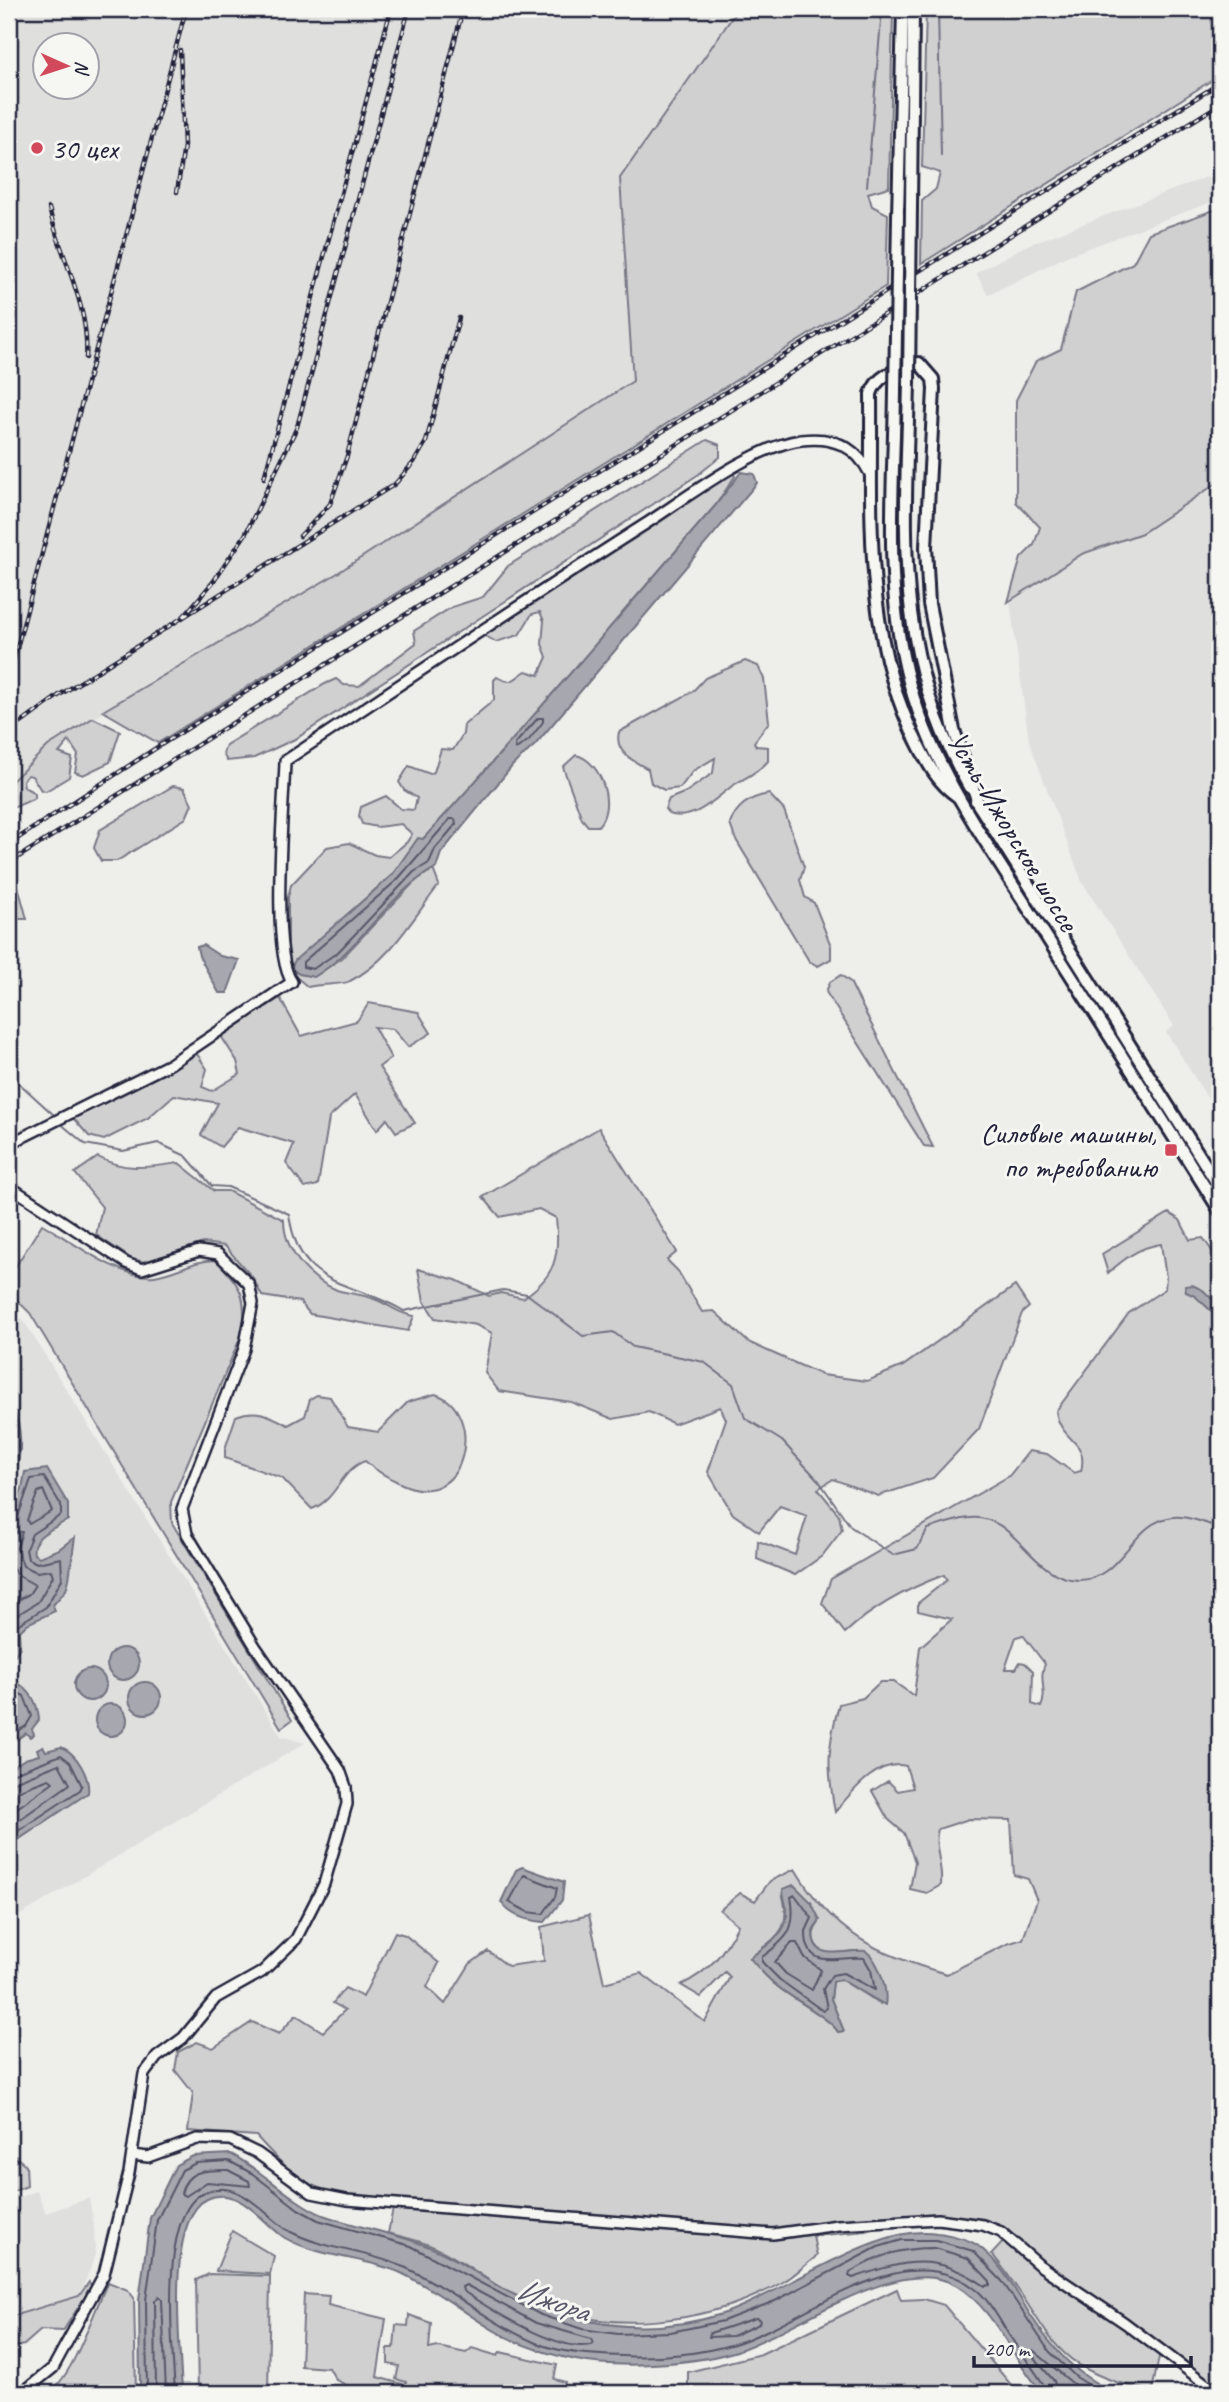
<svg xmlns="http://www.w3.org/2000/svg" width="1229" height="2402" font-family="Caveat,sans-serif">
<rect width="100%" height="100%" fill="#eeeeeb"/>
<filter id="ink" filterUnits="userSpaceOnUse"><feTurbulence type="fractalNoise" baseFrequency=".0143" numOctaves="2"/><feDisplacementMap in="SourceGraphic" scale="14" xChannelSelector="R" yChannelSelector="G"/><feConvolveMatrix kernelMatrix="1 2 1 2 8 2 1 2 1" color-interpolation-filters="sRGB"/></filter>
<g filter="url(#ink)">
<!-- built -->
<g fill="#dfdfde" fill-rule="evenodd">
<path d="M9 9H738L620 178 633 381 336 574 48 746 9 784ZM46 46H88V88H46Z"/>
<polygon points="1220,172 1220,199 1067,256 988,295 976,273 1025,246"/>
<polygon points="1220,481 1220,1118 1166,1032 1174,1026 1082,882 1029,741 1010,602 1082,555 1143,533"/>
<polygon points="22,1318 281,1736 305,1743 9,1922 9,1327"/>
<polygon points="37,2191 46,2213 89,2198 94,2226 95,2256 80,2295 9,2315 9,2201"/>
</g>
<!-- green -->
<g fill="#d0d0d1" stroke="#797986" stroke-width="2" fill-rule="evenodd">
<polygon points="738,9 893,9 889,187 868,193 872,206 888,214 886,286 158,743 103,711 336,574 633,381 620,178"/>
<polygon points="926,9 1220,9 1220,75 921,264 922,201 936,189 940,173 922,167"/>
<polygon points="1220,208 1220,481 1142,533 1082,554 1008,602 1021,558 1034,545 1040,527 1016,502 1016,400 1036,361 1061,349 1076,292 1133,263 1149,233"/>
<polygon points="707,440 720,445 720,457 699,474 297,738 254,758 227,761 223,754 226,745 325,684 336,679 344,685 359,686 416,643 414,631 452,607 483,597 508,566"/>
<path d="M724 473 732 472 735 476 715 506C618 617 523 731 423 839H418L392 875 299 957 295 972 314 977 342 958 419 877 433 869 439 885C413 918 389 962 350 981 341 986 321 983 308 987L290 972 288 961V897L291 885 327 847 349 843 375 855 389 857 407 842 412 834 401 824 377 827 362 824 359 816 361 807 386 796 401 809 414 810 417 798 404 790 399 782 409 766 430 774 434 772 441 749 453 750 463 734 464 725 494 700V680L497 677C513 686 514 678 526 671L539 675 547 657 542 644 544 621 540 612 532 614 519 635 496 642 484 635Z"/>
<path d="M745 661 758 666 764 679 769 722 754 742 756 746 768 747V761C757 774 745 777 732 786 714 800 693 822 669 814L665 809 669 799 686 792 713 773 715 758 693 771 680 788 664 790 651 783 648 769C633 761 614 752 619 732L692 692 705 678Z"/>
<polygon points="93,718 120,731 110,762 83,775 75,772 78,755 69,741 59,753 72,758 69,777 46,791 41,790 32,776 28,775 23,780 24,787 35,793 35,798 15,807 9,806 9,784 48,746"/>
<path d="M576 755C602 761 616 807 598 826H588L582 819 563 767Z"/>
<polygon points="173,786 184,788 192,804 186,818 117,861 101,861 94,848 100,830"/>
<path d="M769 794 784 810 804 867 800 880 805 897 814 903 831 946V959L818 966 809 961 735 838 730 824C736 806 750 797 769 794Z"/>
<polygon points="9,884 18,886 27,919 18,919 9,913"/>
<polygon points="841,975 850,982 933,1147 924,1146 826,992 830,982"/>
<polygon points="280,998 301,1036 357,1021 369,1003 418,1012 431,1033 408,1047 393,1029 374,1027 391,1058 379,1067 415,1123 396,1132 387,1119 377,1130 355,1094 329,1118 318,1185 305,1188 286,1163 294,1144 238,1127 221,1147 201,1135 218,1103 174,1095 148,1118 104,1140 89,1136 73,1118 171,1070 197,1054 207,1069 202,1087 212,1091 240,1074 237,1061 221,1036"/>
<path d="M599 1128 677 1252 667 1260 678 1271 702 1312 714 1311 748 1342 770 1352 822 1375 867 1381 903 1366 1015 1286 1029 1307 1022 1313 979 1429 933 1478 878 1496 833 1479 818 1489 839 1515 842 1530 822 1556 795 1575 757 1559 758 1541 795 1555 807 1516 780 1506 759 1532 733 1514 708 1472 726 1419 720 1407 674 1424 649 1412 613 1419 571 1402 499 1391 485 1373 492 1333 476 1325 435 1318 424 1301 418 1269 456 1280 489 1296 501 1293 523 1298C556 1276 560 1256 556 1218L539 1209 500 1217 483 1197Z"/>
<path d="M98 1157C125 1172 150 1167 179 1163L214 1191H228L284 1220C284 1250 308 1279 337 1290 349 1294 363 1294 374 1299 389 1304 398 1314 414 1316L408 1331 310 1314 300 1302 262 1296 253 1278 225 1246 203 1243 145 1262 132 1259 96 1235 102 1207 75 1173Z"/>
<path d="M1169 1213 1180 1220 1190 1240 1203 1238 1220 1262V2388L1160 2352 1152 2391C1044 2370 1053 2329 992 2254L1006 2239 980 2221 902 2220 866 2231 813 2236 817 2256C806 2264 795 2275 783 2282 705 2326 604 2336 521 2299 489 2284 462 2258 429 2245 417 2240 402 2237 388 2233L395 2199C321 2195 306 2192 256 2136L188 2131 193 2093 175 2070 178 2052 197 2042 213 2048 252 2022 279 2034 296 2015 323 2032 345 2010 333 2003 345 1988 363 1997 395 1932 405 1935 439 1963 427 1987 445 2004 470 1964 488 1951 508 1966 544 1961 541 1927 589 1915 604 1983 641 1973 705 2022 730 1977 725 1972 701 1997 681 1985C710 1971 724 1953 738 1925L720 1910 740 1893 755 1901 770 1881 795 1869C833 1933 878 1955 947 1974L1007 1944 1023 1939 1037 1900 1028 1879 1014 1875 1011 1820 969 1819 938 1829C933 1848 943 1863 941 1885L927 1893 910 1889 915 1862 904 1833 888 1819 872 1791 888 1781 898 1791 913 1788 906 1766C877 1759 852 1792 835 1812 827 1768 827 1748 839 1704L863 1698 880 1682H894L914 1696 920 1647 952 1619 918 1611V1603L947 1580 944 1575C909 1588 873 1607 845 1633L822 1603 831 1579 1009 1476 1029 1451 1047 1454 1074 1473 1081 1471C1089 1439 1060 1442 1056 1411L1129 1313 1165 1289 1166 1277 1161 1244C1139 1247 1124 1259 1108 1273L1102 1254ZM1023 1635 1045 1664C1038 1678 1048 1693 1041 1707L1032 1704 1033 1671 1025 1663 1020 1662 1016 1669H1005L1016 1637ZM783 1896 819 1923C810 1935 812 1943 823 1953 849 1956 868 1938 879 1971 883 1985 884 1991 880 2004L840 1979 833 1981 831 1999 843 2031 838 2032C829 2017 793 2000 777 1986 767 1978 759 1967 750 1958 775 1937 792 1932 783 1896Z"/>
<path d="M42 1224C70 1240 121 1280 154 1276 176 1273 193 1260 216 1260 241 1287 247 1294 243 1331L171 1502 172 1523 292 1720 281 1728 30 1313 9 1292V1277Z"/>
<path d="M435 1394C486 1409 468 1514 402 1484 388 1477 377 1472 365 1461 341 1469 337 1500 312 1509L282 1478 225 1458V1449L236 1416C257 1408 269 1415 288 1425L305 1416 310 1399 317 1395 330 1397 348 1427 378 1432 408 1402Z"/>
<polygon points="9,2152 26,2165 27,2186 9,2193"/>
<polygon points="232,2231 274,2256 270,2274 216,2271"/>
<polygon points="209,2274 270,2276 268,2393 198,2393 196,2280"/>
<polygon points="89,2282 92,2286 63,2331 41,2330 24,2345 9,2348 9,2317 79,2296"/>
<path d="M108 2282 128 2290 134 2298 136 2393H48C73 2379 94 2309 108 2282Z"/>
<polygon points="897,2289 901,2300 924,2299 944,2305 1018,2393 685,2393 688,2391 688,2372 761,2354"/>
<polygon points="304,2294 329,2296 328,2305 386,2319 377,2377 402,2384 402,2393 349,2393 350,2387 336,2380 329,2368 301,2366"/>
<polygon points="409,2315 431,2323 429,2349 438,2347 466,2353 472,2348 498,2356 500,2352 557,2365 554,2379 565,2382 563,2393 406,2393 406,2382 396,2379 399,2366 388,2364 388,2348 394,2348 396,2325 408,2326"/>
</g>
<!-- water -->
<g fill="#a7a7af" stroke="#727281" stroke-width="2">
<path d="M741 472 754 474 757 483 535 745 513 765 441 853 436 868C389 892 361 949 314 977L299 974 291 968 295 960 392 875 418 838 423 839C523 731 618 617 715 506Z"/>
<polygon points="203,945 220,956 239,960 227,993 219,993 199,956 197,947"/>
<polygon points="1192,1285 1203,1290 1220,1307 1220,1319 1195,1296 1186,1292 1185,1286"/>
<path d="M9 1406C29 1430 18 1469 9 1497Z"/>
<path d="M47 1469 68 1504V1520C55 1528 30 1536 34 1554L39 1557 59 1549 75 1537 69 1579 66 1590 53 1605 55 1611 27 1624 19 1632 20 1647 15 1655H9V1522L22 1489 25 1472Z"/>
<circle cx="123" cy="1664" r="16"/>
<circle cx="90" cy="1685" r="16"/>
<path d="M9 1680C27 1684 38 1701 39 1720L32 1729 34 1734 30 1737 26 1733 9 1745Z"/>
<circle cx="145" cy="1698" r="16"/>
<circle cx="111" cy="1720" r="16"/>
<path d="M43 1746 46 1751 61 1747C77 1753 90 1777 88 1793L9 1846V1769L25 1759 39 1755 37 1749Z"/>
<path d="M522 1867 564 1882 562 1900 545 1922C529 1921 510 1916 501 1902L516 1870Z"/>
<path d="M794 1885 811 1902 820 1920 813 1931C812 1964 845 1949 866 1951 879 1961 888 1989 885 2005L840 1979 833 1982 831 1999 844 2031 838 2032C830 2018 793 1999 777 1986 767 1978 758 1968 750 1958 765 1946 789 1934 787 1911 786 1904 783 1897 783 1889Z"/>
<path d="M231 2154C263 2171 292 2202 323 2215 365 2230 409 2235 449 2256 467 2265 484 2279 503 2289 572 2326 646 2338 722 2314 784 2293 876 2223 937 2233 948 2234 968 2239 977 2245 1002 2263 1016 2292 1031 2316 1048 2342 1071 2369 1098 2384 1109 2390 1126 2391 1139 2393H1043C1012 2360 996 2310 957 2286 901 2250 793 2333 737 2351 695 2364 619 2369 576 2360 548 2354 520 2346 495 2331 463 2312 435 2289 401 2273 365 2257 320 2258 285 2238 263 2224 239 2184 207 2199 164 2220 181 2353 182 2393H140L139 2300 150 2218 176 2165 193 2156Z"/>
</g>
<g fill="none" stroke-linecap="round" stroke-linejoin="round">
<!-- shore -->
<g stroke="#575769" stroke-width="2">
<polygon points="538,718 543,718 543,722 529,740 516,749 515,744"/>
<polygon points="450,819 455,819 456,824 435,849 429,863 414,872 338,952 313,969 303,967 303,962 397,880"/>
<polygon points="43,1490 52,1511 29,1524 27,1520 38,1492"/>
<polyline points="9,1522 18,1517 31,1479 44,1477 61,1505 61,1515 32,1534 26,1549 28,1559 37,1563 61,1558 62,1579 46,1607 14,1627 12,1646 9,1648"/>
<polyline points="9,1531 22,1532 17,1548 23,1566 37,1572 51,1570 53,1576 38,1602 9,1620"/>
<polyline points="9,1563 17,1575 35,1585 29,1594 9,1605"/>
<polyline points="9,1688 24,1696 32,1716 26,1726 9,1736"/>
<polyline points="9,1775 61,1755 70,1762 82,1786 80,1790 9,1837"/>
<polyline points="9,1784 59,1764 70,1784 9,1827"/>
<polyline points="9,1794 49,1779 53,1782 9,1814"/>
<polygon points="524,1875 557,1888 555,1897 543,1914 528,1912 509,1902"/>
<path d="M795 1895 812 1918 806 1931C805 1973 840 1955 864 1958L871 1970 875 1990 843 1973 832 1975 823 1989 827 2008 823 2011 780 1980 762 1962V1957C787 1939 797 1929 791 1897Z"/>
<polygon points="792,1943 797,1943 804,1957 821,1970 812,1990 786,1974 775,1962"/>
<path d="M228 2170 249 2181 250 2186 207 2182 186 2196 181 2194C186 2169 206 2170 228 2170Z"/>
<path d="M934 2248 968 2258 990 2281V2285L985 2286C936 2252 906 2260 853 2278L849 2276 850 2272C881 2255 898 2248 934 2248Z"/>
<path d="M466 2285 536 2323 591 2339 593 2344C563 2356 488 2308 463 2291L462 2287Z"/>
<polygon points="756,2318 760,2320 759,2324 732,2336 709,2337 710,2333"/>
<polyline points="147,2393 146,2300 157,2220 182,2170 196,2163 229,2161 253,2174 298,2209 318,2220 411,2246 541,2315 582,2329 618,2334 671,2332 723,2321 775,2301 878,2247 902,2240 936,2240 973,2251 1002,2281 1049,2351 1076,2377 1102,2393"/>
<polyline points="156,2393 155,2301 159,2296 162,2300 166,2393"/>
<path d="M175 2393C173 2351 157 2212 205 2192 242 2177 266 2219 291 2232 326 2250 368 2251 404 2267 451 2288 489 2323 536 2343 564 2354 594 2355 623 2356 658 2358 701 2354 734 2344 806 2322 906 2229 979 2292 991 2303 1000 2321 1009 2335 1016 2346 1047 2386 1048 2393"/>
<polyline points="1057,2393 1054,2381 1031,2354 1033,2350 1084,2393"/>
</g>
<!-- stream -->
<g stroke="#727281" stroke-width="2">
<polyline points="938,9 941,156"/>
<polyline points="867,186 882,9"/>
<polyline points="9,1074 55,1116"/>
<path d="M60 1123 85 1144 123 1151 158 1143 186 1156 212 1186 228 1187 289 1214C299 1290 350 1279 404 1311L503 1290 527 1294 583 1336 613 1332 633 1347 704 1362 733 1384 745 1418 782 1441 819 1481 851 1527 893 1555 917 1549 928 1529C941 1525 956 1519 970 1518 1016 1513 1030 1578 1078 1580 1122 1581 1131 1521 1173 1517 1187 1515 1207 1524 1220 1528"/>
</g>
<defs>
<g id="minor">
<path d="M9 1144 170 1064 292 982C270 952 284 804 285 761 404 682 523 602 644 525 685 499 753 446 801 440 833 436 856 446 870 474"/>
<polyline points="9,1186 126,1263 142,1269 199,1251 218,1254 249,1284 253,1303 244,1349 182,1509 187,1534 255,1646 340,1770 346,1787 347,1804 324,1884 296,1939 262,1972 216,1998 183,2038 157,2057 144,2074 129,2173 104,2274 53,2368 22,2393"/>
<polyline points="132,2155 148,2157 197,2139 230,2140 257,2153 312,2193 347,2200 496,2212 773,2234 838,2225 938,2219 983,2225 1001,2232 1039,2265 1125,2323 1218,2393"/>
</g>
<g id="tertiary">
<polyline points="911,207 913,9"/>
<polyline points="898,216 903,9"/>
<path d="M909 382C906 532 891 650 969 787"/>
<path d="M895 391C894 478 885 570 903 656 923 759 989 846 1044 933 1103 1026 1162 1118 1220 1211"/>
<path d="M957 796C938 783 929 766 919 746 862 639 872 511 871 394 878 372 900 370 919 363L933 379 934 389 926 547 929 604 954 730 979 806"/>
<polyline points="976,801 1220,1188"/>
</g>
</defs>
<!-- minor casing -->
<use href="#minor" stroke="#22223b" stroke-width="14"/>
<!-- tertiary casing -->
<use href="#tertiary" stroke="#22223b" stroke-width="16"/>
<!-- minor -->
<use href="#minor" stroke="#f6f6f2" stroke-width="9"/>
<!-- tertiary -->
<use href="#tertiary" stroke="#f6f6f2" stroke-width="10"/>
<defs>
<g id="rail">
<polyline points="177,192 184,146 180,50"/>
<path d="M49 208C61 259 90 305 86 358"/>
<polyline points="264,478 391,9"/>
<polyline points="300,536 330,504 347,456 463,9"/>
<polyline points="183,617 213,582 245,535 297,427 409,9"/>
<polyline points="9,678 186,9"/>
<polyline points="9,732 58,696 395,484 414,462 426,442 459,318"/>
<polyline points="9,844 156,748 1220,83"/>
<polyline points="9,863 1220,104"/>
</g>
</defs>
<!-- rail casing -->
<use href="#rail" stroke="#22223b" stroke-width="4.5"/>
<!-- rail -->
<use href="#rail" stroke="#f6f6f2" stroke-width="2" stroke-dasharray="5" stroke-linecap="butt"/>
<defs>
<g id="tertiary-bridge">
<polyline points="909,382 911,207"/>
<polyline points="895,391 898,216"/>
</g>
</defs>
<!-- tertiary-bridge casing -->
<use href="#tertiary-bridge" stroke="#22223b" stroke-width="16" stroke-linecap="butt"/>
<!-- tertiary-bridge -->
<use href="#tertiary-bridge" stroke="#f6f6f2" stroke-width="10"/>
</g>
</g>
<!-- markers -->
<g fill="#d1495b" stroke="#f6f6f2" stroke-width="2.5">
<circle cx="37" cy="148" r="7"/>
<rect x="1164" y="1143" width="14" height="14" rx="3.5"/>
</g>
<g text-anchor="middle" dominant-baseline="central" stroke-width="6" stroke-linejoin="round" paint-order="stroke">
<!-- poi labels -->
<g font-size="30" fill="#22223b" stroke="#f6f6f2" text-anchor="start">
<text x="51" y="148">30 цех</text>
<text x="1157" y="1133" text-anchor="end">Силовые машины,<tspan x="1157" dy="34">по требованию</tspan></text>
</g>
<!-- street labels -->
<g font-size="30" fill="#22223b" stroke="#f6f6f2">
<text transform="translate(1013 831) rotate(59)">Усть-Ижорское шоссе</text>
</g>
<!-- water labels -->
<g font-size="32" font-style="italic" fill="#575769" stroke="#f6f6f2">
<text transform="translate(553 2300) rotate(19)">Ижора</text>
</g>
</g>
<!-- margin -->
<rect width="1229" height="2402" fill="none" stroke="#f6f6f2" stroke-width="35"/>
<rect x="18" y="18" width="1194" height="2367" fill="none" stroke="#22223b" stroke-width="2.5" filter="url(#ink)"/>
<!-- north arrow -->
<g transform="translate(66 66) rotate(93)"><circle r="33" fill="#f6f6f2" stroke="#a1a1a9" stroke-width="2"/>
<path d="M0-5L12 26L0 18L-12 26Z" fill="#d1495b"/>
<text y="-10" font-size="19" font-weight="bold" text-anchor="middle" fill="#22223b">N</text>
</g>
<!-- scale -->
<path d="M974 2356v10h217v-10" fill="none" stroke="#22223b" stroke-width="3.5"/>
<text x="984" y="2356" font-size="21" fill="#22223b" stroke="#f6f6f2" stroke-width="5" paint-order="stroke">200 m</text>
</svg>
